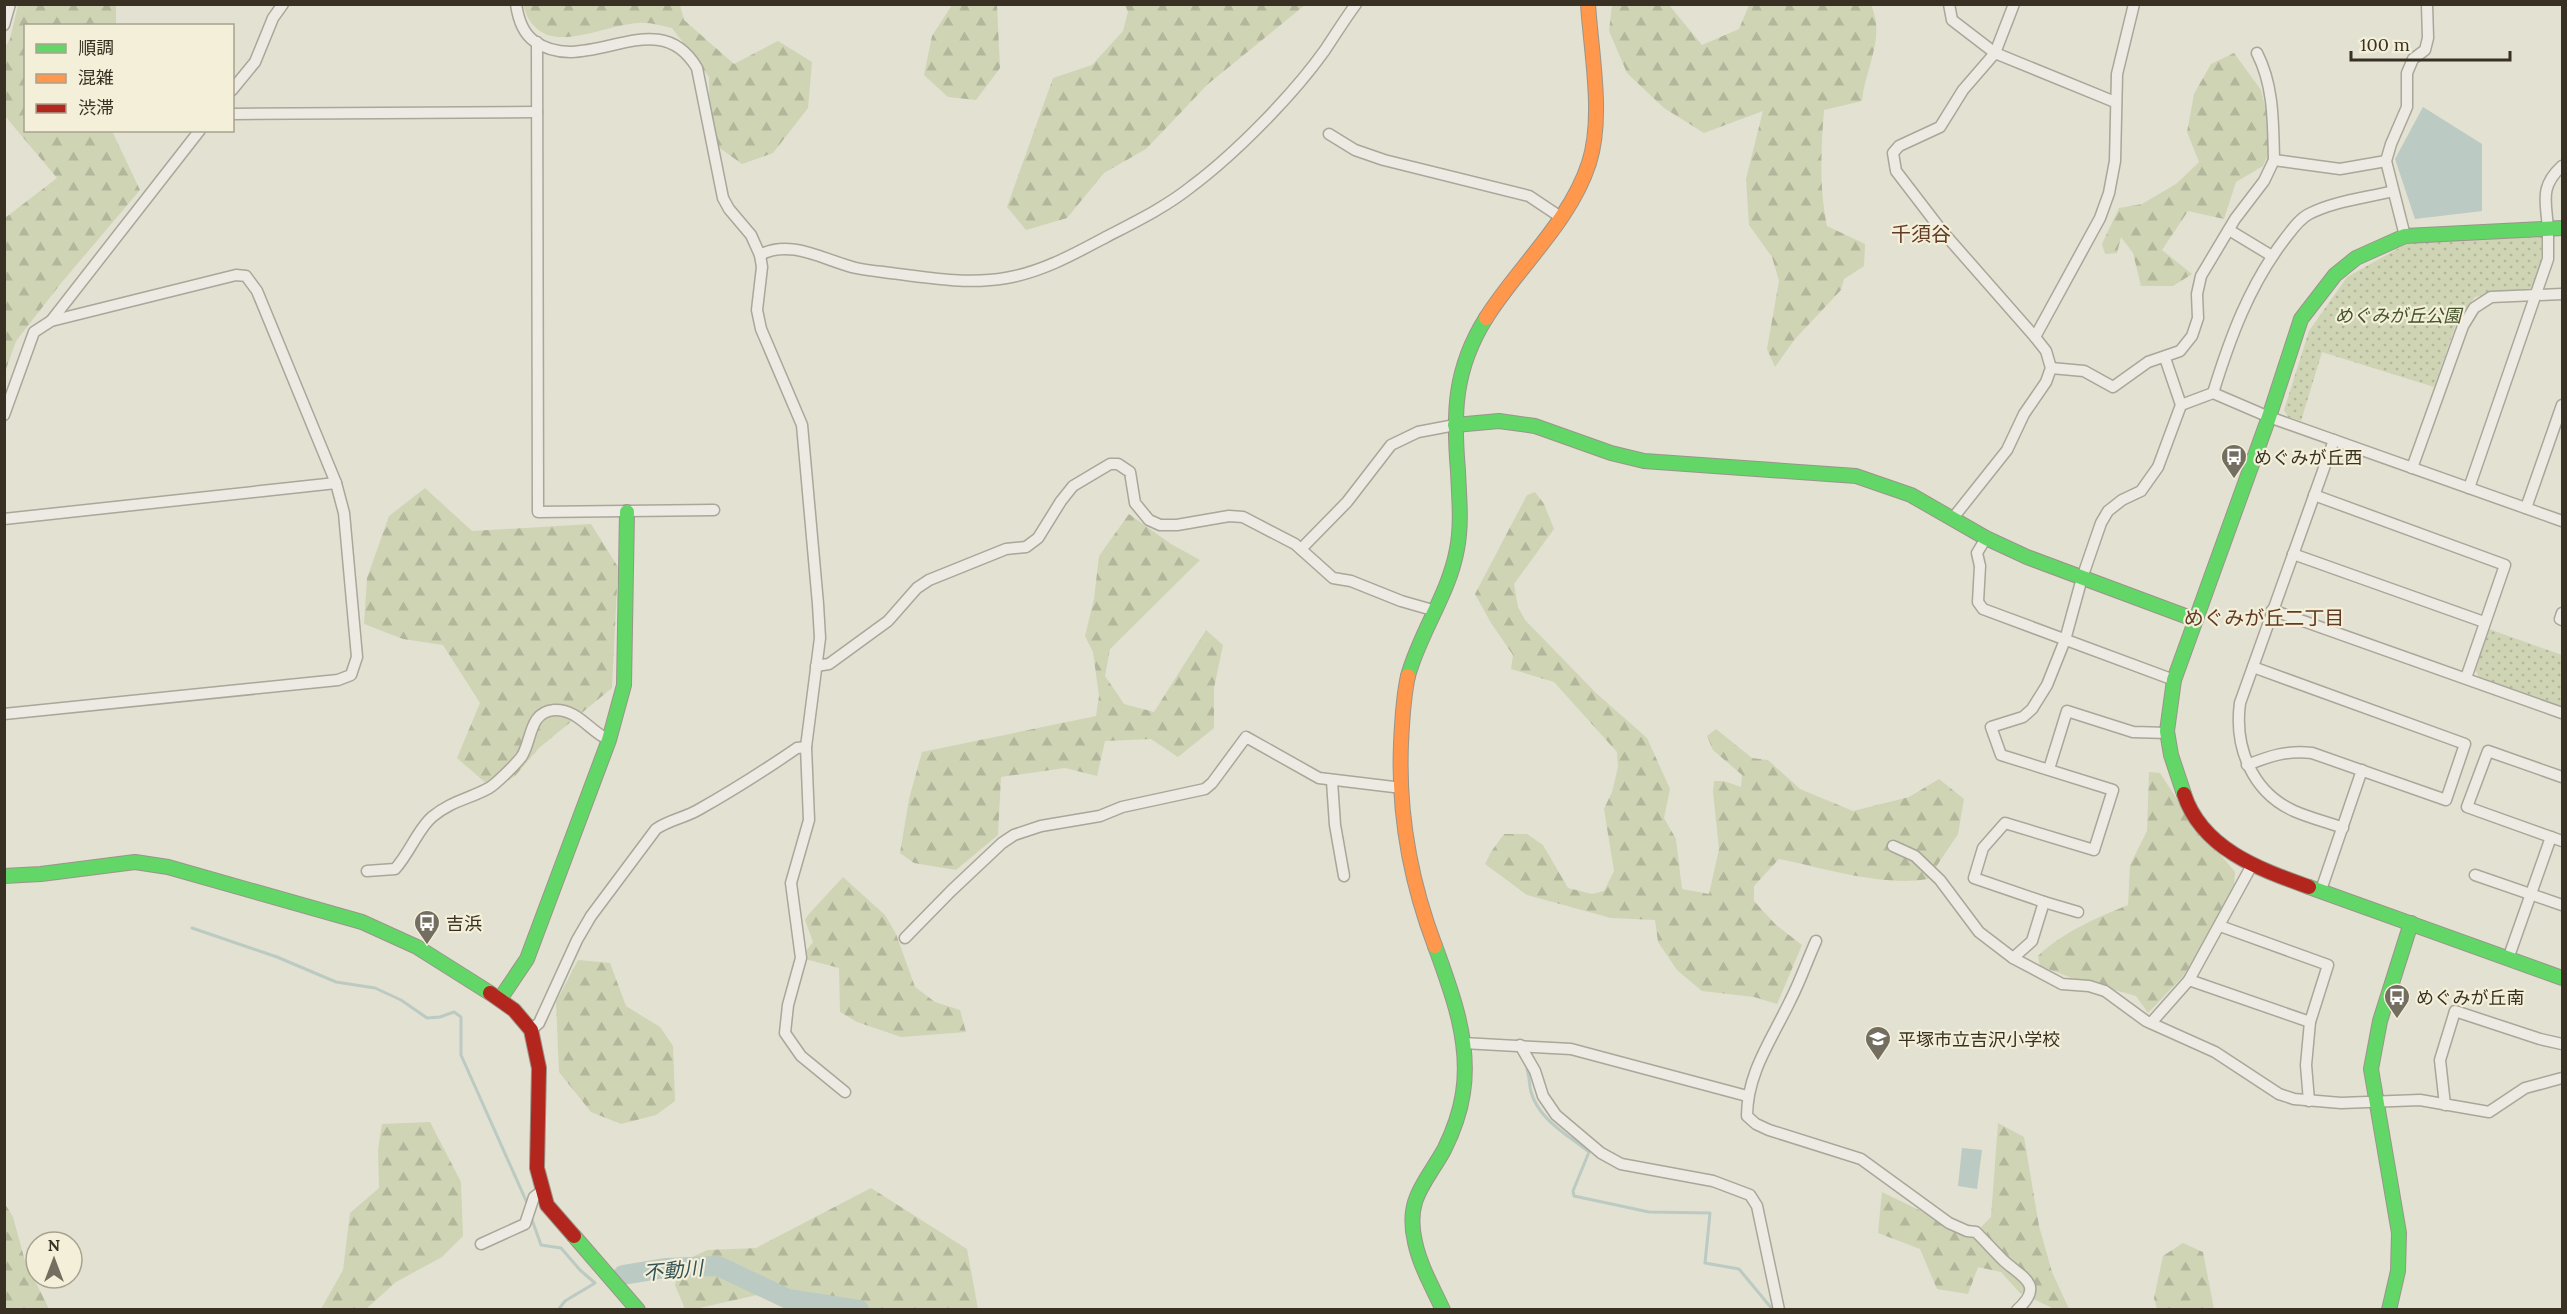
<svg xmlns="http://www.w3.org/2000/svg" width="2567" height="1314" font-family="Lora,'Noto Sans JP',serif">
<defs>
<pattern id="forest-firs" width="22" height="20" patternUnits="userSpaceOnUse" patternTransform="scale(1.5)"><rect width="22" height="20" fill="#cfd4b5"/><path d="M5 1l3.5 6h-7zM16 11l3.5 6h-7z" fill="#b2b69b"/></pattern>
<pattern id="park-dots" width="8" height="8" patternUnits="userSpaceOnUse" patternTransform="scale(1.5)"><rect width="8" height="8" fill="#cfd4b5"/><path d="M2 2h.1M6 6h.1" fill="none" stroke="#b2b69b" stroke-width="1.8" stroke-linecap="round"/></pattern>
</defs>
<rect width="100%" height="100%" fill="#e3e1d2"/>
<!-- forest -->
<g fill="url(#forest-firs)">
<polygon points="18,5 116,5 116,25 26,26 26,130 112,131 140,190 62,282 16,341 5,372 5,218 57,178 5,116 5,47 10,39"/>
<path d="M523 5H680L684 20 734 64 778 41 812 62 808 108 773 153 742 164 710 141 709 77 672 28C662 26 650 22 639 23 598 25 540 63 523 5Z"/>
<polygon points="952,5 997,5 1000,68 976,100 948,97 924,75 932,36"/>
<polygon points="1125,5 1305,5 1208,84 1146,149 1104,173 1067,218 1026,230 1007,207 1053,78 1092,65 1123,31 1128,12"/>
<path d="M1612 5H1669L1702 45 1739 29 1749 5H1871C1886 38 1865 68 1862 101L1824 110C1821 150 1819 187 1827 226L1865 244 1864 266 1844 279 1841 290 1795 339 1775 367 1767 349 1779 281 1772 257 1749 225 1746 179 1763 111 1704 133 1664 108 1627 73 1609 31Z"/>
<polygon points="2234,53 2261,90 2274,143 2263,166 2236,182 2224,219 2188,211 2162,250 2192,274 2173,286 2141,286 2133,253 2121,237 2117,253 2105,254 2102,244 2119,208 2142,204 2176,184 2199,162 2187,132 2194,94 2211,64"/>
<polygon points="425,488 472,531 591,524 618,567 612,688 539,748 515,776 494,790 457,758 480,703 443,645 403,639 364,624 367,578 389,516"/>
<path d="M1535 492 1544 504 1554 529 1514 584 1518 607 1525 620 1596 693 1647 738 1670 789 1664 818 1676 839 1682 889 1709 894 1719 849 1713 792 1714 781H1724L1741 787 1742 775 1713 750 1707 736 1716 729 1752 758 1768 760 1800 789 1853 811 1909 797 1939 779 1964 799 1958 834 1928 879C1883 887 1824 868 1779 859L1754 886V901L1776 925 1802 945 1777 1004 1754 997 1702 991 1677 970 1658 942 1655 920 1611 918 1527 895 1485 864 1491 852 1504 834H1527L1543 845 1568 888 1592 894 1604 891 1614 871 1604 809 1612 792 1618 767 1617 752 1554 682 1511 669 1513 655 1491 623 1475 594 1527 495Z"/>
<polygon points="1129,514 1171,544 1200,560 1110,649 1105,676 1124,704 1154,712 1206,630 1223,645 1214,688 1214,728 1178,757 1151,739 1105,741 1097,776 1065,768 1001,777 998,835 956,870 914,863 900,853 909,799 922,752 1096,716 1099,696 1093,652 1085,636 1094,599 1099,556"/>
<path d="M2149 772 2160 773 2188 816 2235 872 2234 889 2185 974 2148 1013 2136 996 2072 978 2040 966 2038 956C2063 932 2096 918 2128 905L2130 865 2147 831Z"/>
<polygon points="843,877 885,915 896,934 915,987 935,1002 960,1010 966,1032 901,1037 857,1022 840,1012 839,968 801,958 813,942 805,920 808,915"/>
<polygon points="578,960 610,963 626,1006 660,1027 673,1046 675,1101 656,1115 621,1124 591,1112 559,1072 556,1002"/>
<polygon points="430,1122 461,1182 463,1236 442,1257 396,1282 366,1309 321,1309 343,1270 350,1213 379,1188 378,1150 382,1124"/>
<polygon points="1998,1123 2024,1137 2039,1226 2052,1272 2069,1309 2054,1309 2019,1292 2001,1272 1978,1267 1968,1294 1937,1289 1920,1249 1878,1233 1882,1192 1972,1236 1991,1217"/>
<polygon points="871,1188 967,1249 978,1309 796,1309 757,1295 695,1309 685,1309 675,1285 680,1263 707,1250 756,1248"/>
<polygon points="5,1204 13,1217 25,1261 49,1309 5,1309"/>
<polygon points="2183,1243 2203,1252 2214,1309 2157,1309 2154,1298 2163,1256"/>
</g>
<!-- park -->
<g fill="url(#park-dots)">
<polygon points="2542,235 2541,270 2531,288 2475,297 2457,321 2434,387 2322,352 2301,421 2288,417 2284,410 2309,331 2347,277 2408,243"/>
<polygon points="2489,629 2562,655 2562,707 2479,677 2475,670"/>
</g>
<!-- water -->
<g fill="#bbcac3">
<polygon points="2423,107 2482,144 2482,211 2415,219 2395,159"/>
<polygon points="1962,1148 1982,1150 1977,1189 1958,1186"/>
</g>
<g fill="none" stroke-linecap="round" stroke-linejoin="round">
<!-- stream -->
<g stroke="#bbcac3" stroke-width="3">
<polyline points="192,928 277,957 336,982 375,988 401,1000 427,1018 440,1017 454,1012 461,1017 461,1055 528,1205"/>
<path d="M1527 1069C1530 1079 1529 1084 1531 1092 1539 1120 1568 1135 1589 1152L1573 1191 1574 1196 1649 1212 1710 1213 1705 1263 1739 1269 1773 1310"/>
<polyline points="531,1217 541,1245 561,1248 580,1270 595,1283 565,1301 558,1310"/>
</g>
<!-- river -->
<polyline stroke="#bbcac3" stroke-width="20" points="623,1275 665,1268 718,1266 788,1299 859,1310"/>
<defs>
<g id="street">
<path d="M516 4C518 18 523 33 534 41 587 79 657 0 697 68L723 198 729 209 751 235 760 255 762 267 757 310 761 329 802 425 818 604 820 638 806 747 809 820 791 883 801 958 788 1005 785 1033 801 1056 845 1092"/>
<polyline points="1949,4 1952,20 1995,53 2115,102"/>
<polyline points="4,25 10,4"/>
<polyline points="537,42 538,512 714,510"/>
<path d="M2257 53C2274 86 2273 123 2274 160"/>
<polyline points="232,90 255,62 273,18 283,4"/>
<polyline points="232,114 537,112"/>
<polyline points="1329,134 1355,150 1384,160 1529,196 1559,216"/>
<polyline points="2229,230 2272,256"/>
<polyline points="2405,236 2386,161 2391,144 2407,107 2407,73 2413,59 2425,50 2428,38 2427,4"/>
<path d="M760 255C790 238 826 261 856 268 865 270 874 271 883 272 923 277 966 285 1006 278 1042 272 1074 254 1106 237 1135 222 1166 207 1192 186 1236 153 1293 95 1325 50 1335 35 1345 19 1356 4"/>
<polyline points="51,321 200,130"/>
<polyline points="2035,337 2100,218 2109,193 2115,161 2117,74 2134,4"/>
<polyline points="2051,368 2084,371 2113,387 2148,362 2180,351 2192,336 2198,318 2197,294 2201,276 2235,219 2264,181 2274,160 2340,169 2386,161"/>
<path d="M2213 393C2230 338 2249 286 2284 240 2291 231 2299 219 2309 214 2334 201 2366 198 2393 191"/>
<polyline points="2181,405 2213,393 2269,417 2562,521"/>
<polyline points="4,415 34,332 51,321 236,275 246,276 257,291 336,483 344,513 357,657 351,675 338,680 4,714"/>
<path d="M2334 440 2240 703C2234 747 2252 792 2294 811 2310 818 2327 822 2343 828"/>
<polyline points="2412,468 2463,326 2474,308 2491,297 2562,294"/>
<path d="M2469 488 2548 259C2548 250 2548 240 2548 231 2547 203 2538 188 2562 166"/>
<polyline points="2314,495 2505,565 2466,678"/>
<polyline points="2526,508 2562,405"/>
<polyline points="1953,518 2007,450 2024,414 2046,382 2051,368 2046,351 2035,337 1942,231 1896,171 1893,153 1899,146 1940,127 1963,90 1995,53 2014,4"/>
<polyline points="4,519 336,483"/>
<polyline points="1986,538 1977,553 1980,566 1978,602 1983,609 2174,680"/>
<polyline points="1301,549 1347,502 1391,445 1418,432 1455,425"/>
<polyline points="2293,554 2484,622"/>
<polyline points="2272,610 2562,713"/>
<polyline points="2562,613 2560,619 2562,620"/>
<polyline points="816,666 829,664 888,621 917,588 929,580 1006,549 1026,547 1038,538 1061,501 1073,486 1110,464 1118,464 1130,472 1135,503 1149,520 1160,525 1177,525 1229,516 1243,517 1295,544 1333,578 1351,581 1401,601 1436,611"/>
<path d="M2247 765C2270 756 2287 750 2312 753L2446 800 2465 744 2253 667"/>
<polyline points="2049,769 2067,711 2133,732 2168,733"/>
<polyline points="2562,777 2488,751 2467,807 2562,841"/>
<polyline points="1332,781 1335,825 1344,876"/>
<polyline points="1893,846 1915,856 1940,880 1979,932 2013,958 2062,984 2089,986 2105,991 2146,1021 2215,1052 2279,1094 2294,1099 2341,1103 2420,1100 2489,1112 2525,1088 2562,1078"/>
<path d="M367 871 395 869C409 854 418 829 432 817 451 801 469 799 489 788 496 784 517 763 522 756 532 740 529 712 554 710 578 709 589 731 609 740"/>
<polyline points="2475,875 2562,905"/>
<polyline points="2321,890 2362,770"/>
<polyline points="2044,902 2078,912"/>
<polyline points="2220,926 2328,965 2310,1022 2306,1065 2309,1101"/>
<polyline points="905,938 951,891 1002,843 1014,835 1041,826 1100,816 1122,807 1205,789 1212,783 1246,737 1319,778 1402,788"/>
<path d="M1816 941C1807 961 1800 982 1790 1001 1772 1039 1747 1073 1747 1116L1756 1124 1769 1130 1861 1159 1949 1223 1967 1231 1976 1232C1985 1241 1994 1251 2003 1260 2021 1277 2046 1284 2017 1310"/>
<polyline points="2013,958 2032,941 2044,902 1974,878 1983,848 2005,823 2094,850 2113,790 2001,755 1991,727 2023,717 2032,709 2047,685 2065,640 2082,578 2101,523 2108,511 2122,500 2141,491 2158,467 2181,405 2165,358"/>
<polyline points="2508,959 2551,837"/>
<polyline points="2189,980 2310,1022"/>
<polyline points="2151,1023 2189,980 2252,865"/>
<path d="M531 1030 539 1023 577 940 591 916 656 829C669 820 684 818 698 810 732 791 765 770 797 748L806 747"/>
<polyline points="1463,1043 1571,1049 1747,1096"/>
<polyline points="1520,1045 1535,1071 1543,1096 1556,1115 1601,1153 1621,1164 1713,1181 1750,1195 1757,1206 1779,1310"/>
<polyline points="2445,1105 2440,1060 2455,1011 2540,1039 2562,1044"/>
<polyline points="481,1244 525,1224 534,1197 542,1191"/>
</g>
<g id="fast">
<polyline points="1455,425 1499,421 1535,426 1611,453 1644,461 1856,476 1911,495 1986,538 2027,557 2196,620"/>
<path d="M1408 676C1420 632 1449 594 1457 549 1462 523 1459 497 1458 471 1453 413 1454 369 1486 318"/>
<polyline points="2184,794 2171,755 2167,731 2174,680 2269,417 2301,319 2335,275 2356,258 2405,236 2562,228"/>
<polyline points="4,876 41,874 135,862 168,867 362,922 417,947 490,993"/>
<polyline points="2309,887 2562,978"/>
<path d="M1435 946C1452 992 1471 1043 1463 1093 1460 1113 1453 1132 1444 1150 1425 1184 1405 1199 1415 1242 1420 1266 1433 1288 1443 1310"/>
<polyline points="500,999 527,959 609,740 624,685 627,512"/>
<polyline points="574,1236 638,1310"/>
<polyline points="2389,1310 2398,1271 2399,1233 2371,1069 2380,1021 2411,923"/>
</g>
<g id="slow">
<path d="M1486 318C1518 267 1570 222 1589 163 1604 117 1591 52 1588 4"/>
<path d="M1408 676C1403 698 1402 722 1401 744 1398 815 1410 880 1435 946"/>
</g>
<g id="jam">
<path d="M2184 794C2202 849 2259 869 2309 887"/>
<polyline points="490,993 514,1010 531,1030 539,1068 537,1168 547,1205 574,1236"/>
</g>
</defs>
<!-- street casing -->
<use href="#street" stroke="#a9a69a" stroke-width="13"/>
<!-- fast casing -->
<use href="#fast" stroke="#99958a" stroke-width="16"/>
<!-- slow casing -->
<use href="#slow" stroke="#99958a" stroke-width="16"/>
<!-- jam casing -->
<use href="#jam" stroke="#99958a" stroke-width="16"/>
<!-- street -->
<use href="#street" stroke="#eceae2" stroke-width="10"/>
<!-- fast -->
<use href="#fast" stroke="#63d668" stroke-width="14"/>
<!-- slow -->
<use href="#slow" stroke="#ff974d" stroke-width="14"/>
<!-- jam -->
<use href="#jam" stroke="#b3261e" stroke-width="14"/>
</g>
<!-- icons -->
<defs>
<symbol id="bus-pin" viewBox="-11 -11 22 30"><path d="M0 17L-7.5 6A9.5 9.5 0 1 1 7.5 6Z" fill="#746e60" stroke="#f3efd9"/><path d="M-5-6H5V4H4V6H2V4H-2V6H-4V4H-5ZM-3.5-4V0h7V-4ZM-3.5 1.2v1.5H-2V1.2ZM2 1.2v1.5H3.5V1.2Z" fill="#fff"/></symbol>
<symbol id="school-pin" viewBox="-11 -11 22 30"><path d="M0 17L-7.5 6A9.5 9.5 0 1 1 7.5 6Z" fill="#746e60" stroke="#f3efd9"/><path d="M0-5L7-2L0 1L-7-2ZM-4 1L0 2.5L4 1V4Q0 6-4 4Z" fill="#fff"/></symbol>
</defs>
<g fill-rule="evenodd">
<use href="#bus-pin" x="2219" y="442" width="30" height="40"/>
<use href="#bus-pin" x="412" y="908" width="30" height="40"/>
<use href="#bus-pin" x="2382" y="982" width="30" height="40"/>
<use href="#school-pin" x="1863" y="1024" width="30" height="40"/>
</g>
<g text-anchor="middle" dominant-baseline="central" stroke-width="4.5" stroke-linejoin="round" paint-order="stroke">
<!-- park labels -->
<g font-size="18" font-style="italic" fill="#43532a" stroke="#f3efd9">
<text x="2398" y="315">めぐみが丘公園</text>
</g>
<!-- poi labels -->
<g font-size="18" fill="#383022" stroke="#f3efd9" text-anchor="start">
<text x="2254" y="457">めぐみが丘西</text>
<text x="446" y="923">吉浜</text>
<text x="2416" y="997">めぐみが丘南</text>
<text x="1898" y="1039">平塚市立吉沢小学校</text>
</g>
<!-- neighbourhood labels -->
<g font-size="20" fill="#613a25" stroke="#f3efd9">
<text x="1921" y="233">千須谷</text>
<text x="2264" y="617">めぐみが丘二丁目</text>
</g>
<!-- water labels -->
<g font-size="20" font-style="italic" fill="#335457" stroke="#f3efd9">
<text transform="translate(673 1270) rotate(-5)">不動川</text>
</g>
</g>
<!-- border -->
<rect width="2567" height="1314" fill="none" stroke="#383022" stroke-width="12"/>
<!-- legend -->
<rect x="24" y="24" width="210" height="108" fill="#f3efd9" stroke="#a8a390" stroke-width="1.5"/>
<rect x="36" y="44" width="30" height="9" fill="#63d668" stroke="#a8a390" stroke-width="1.5"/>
<text x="78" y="54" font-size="18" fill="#383022">順調</text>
<rect x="36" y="74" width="30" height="9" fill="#ff974d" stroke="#a8a390" stroke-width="1.5"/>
<text x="78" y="84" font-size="18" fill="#383022">混雑</text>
<rect x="36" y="104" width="30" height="9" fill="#b3261e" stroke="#a8a390" stroke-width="1.5"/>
<text x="78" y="114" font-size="18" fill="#383022">渋滞</text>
<!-- north arrow -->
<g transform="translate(54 1260)"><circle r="28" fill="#f3efd9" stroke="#a8a390" stroke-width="1.5"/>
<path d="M0-4.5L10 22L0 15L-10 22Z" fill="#746e60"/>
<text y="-9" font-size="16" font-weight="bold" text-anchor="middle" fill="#383022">N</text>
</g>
<!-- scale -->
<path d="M2351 51v9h159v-9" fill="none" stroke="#383022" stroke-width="3"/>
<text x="2360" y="51" font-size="18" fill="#383022" stroke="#f3efd9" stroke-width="4.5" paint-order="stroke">100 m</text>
</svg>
